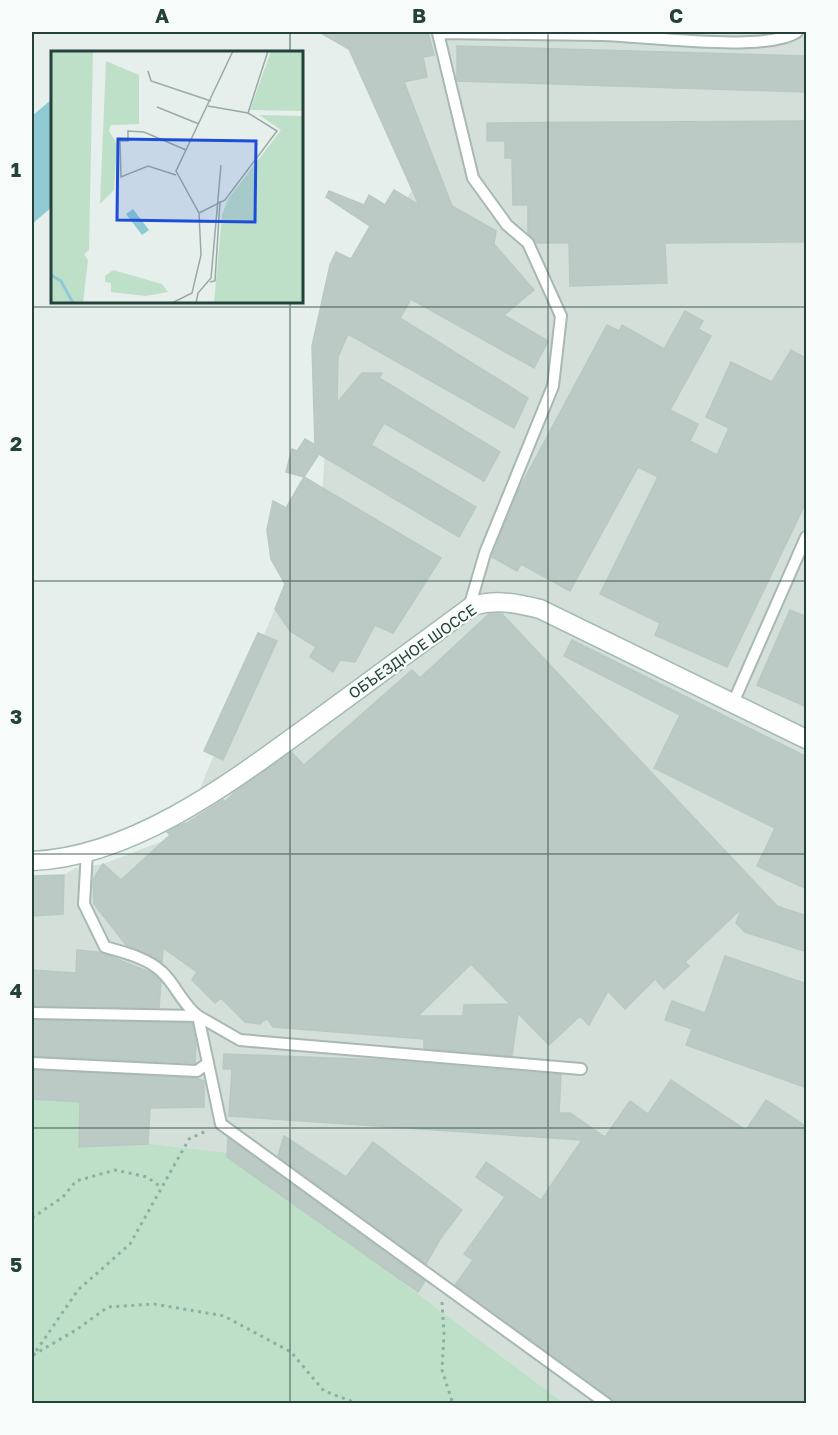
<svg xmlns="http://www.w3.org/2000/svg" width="838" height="1435" font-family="'Golos Text',sans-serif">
<rect width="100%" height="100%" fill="#e6efeb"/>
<!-- built -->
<polygon fill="#d4dfda" points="372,32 806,32 806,1403 564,1403 230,1153 125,1141 71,1094 32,1092 32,885 49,885 75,868 103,864 181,834 322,496 334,310 420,178"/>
<!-- green -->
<polygon fill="#bfe0c8" points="32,1092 71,1094 126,1141 230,1153 564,1403 32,1404"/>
<!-- water -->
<polygon fill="#8ec9d4" points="52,99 52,207 32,224 32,116"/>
<!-- building -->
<g fill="#bbcac4" stroke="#b8c9c2" stroke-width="1.5" fill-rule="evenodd">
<polygon points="319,32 428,32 434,55 423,57 427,77 404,82 452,206 496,231 494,244 534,290 504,315 548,341 534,368 411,299 400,318 528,398 514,428 348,334 338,357 337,403 362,373 382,373 379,378 500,452 484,481 384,423 371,445 476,507 459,537 319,454 304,477 286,472 292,449 297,451 305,439 315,445 312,346 330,265 336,252 351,259 370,226 326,197 329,191 364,205 369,195 385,205 394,190 419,205 349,49"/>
<polygon points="457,46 807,56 806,92 457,81"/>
<polygon points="807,121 807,242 665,243 667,283 570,286 569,243 536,243 528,233 528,205 513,205 512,158 505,158 505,141 487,141 487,123"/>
<polygon points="685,311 703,321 698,329 711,336 670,410 698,424 690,441 717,455 729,428 706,417 731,362 772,382 791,350 807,359 807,500 727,667 655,635 660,623 600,594 658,477 638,467 570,591 521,564 517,571 492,557 519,489 607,325 619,331 622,325 664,349"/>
<polygon points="304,477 441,558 393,633 375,625 355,662 340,660 333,672 310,657 316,647 290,631 275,609 285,584 271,559 267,530 273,501 286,508"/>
<polygon points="790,610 807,617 807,707 757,685"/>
<path d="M489 614H502L777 906 807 916V952L745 932 736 923 741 909 685 962 689 966 664 989 655 979 625 1009 608 991 589 1025 580 1016 549 1045 518 1013 512 1056 424 1048V1039L273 1027 267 1018 260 1024 245 1022 221 998 215 1003 192 980 197 972 163 948 162 962 126 945 94 904 93 880 103 864 121 880 170 835 167 832 185 823 186 824 223 800 225 802 237 790 291 752 304 765 412 670 420 678ZM471 964 510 1004 464 1005 463 1016H418Z"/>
<polygon points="258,633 277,641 223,760 204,751"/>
<polygon points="572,640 807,757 807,889 757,866 775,828 654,768 680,715 564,656"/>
<polygon points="64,875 63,914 32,916 32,876"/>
<polygon points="77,950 99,952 152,973 161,982 159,1008 32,1006 32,970 76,973"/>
<polygon points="725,956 807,984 807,1088 686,1045 692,1029 665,1020 672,1001 705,1013"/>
<polygon points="32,1020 192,1023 196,1044 195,1063 32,1056"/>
<polygon points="224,1054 384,1060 561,1075 559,1113 570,1113 605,1137 630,1101 648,1114 671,1080 746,1130 766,1100 807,1127 807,1404 616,1404 455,1285 473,1260 464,1254 505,1197 476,1177 486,1162 541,1200 582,1140 229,1116 232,1069 223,1069"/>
<polygon points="32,1070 195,1078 204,1081 204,1107 150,1108 148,1144 79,1147 80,1102 32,1099"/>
<polygon points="284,1136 346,1177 373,1142 462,1210 441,1238 426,1264 278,1156"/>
<polygon points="228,1138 425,1281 418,1292 227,1157"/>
</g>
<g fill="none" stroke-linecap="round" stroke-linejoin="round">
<defs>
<g id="lane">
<path d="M469 608 485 553 553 386 561 316 528 243 507 225 473 178 438 33C493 34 548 34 602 35 646 36 764 53 797 32"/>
<polyline points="733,703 806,537"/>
<path d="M87 851 84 904 105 947C123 952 148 958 162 972 176 985 182 1004 198 1016L221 1124 607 1404"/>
<polyline points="32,1013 198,1016 240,1040 581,1069"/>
<polyline points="32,1063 197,1071 208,1063"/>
</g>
<path id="secondary" d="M32 861C138 857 242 774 325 714 374 678 423 642 472 606 497 599 515 603 540 609L806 739"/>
</defs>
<!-- lane casing -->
<use href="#lane" stroke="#a8b8b2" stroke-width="14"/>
<!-- secondary casing -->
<use href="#secondary" stroke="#a4bbb3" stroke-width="21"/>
<!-- path -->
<g stroke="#86b3a5" stroke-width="3" stroke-dasharray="3 4.5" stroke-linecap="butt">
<polyline points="32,1218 63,1197 76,1181 115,1170 147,1177 161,1187"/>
<polyline points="442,1302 444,1334 442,1370 453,1404"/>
<polyline points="33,1355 76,1330 108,1307 154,1304 224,1316 291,1352 324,1391 359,1404"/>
<polyline points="32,1357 78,1290 130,1244 189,1139 208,1130"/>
</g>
<!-- lane -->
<use href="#lane" stroke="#fff" stroke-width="10"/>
<!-- secondary -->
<use href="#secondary" stroke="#fff" stroke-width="18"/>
</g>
<!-- grid -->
<path fill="none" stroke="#24423a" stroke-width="1.5" stroke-opacity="0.55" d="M290 32V52M548 32V1404M290 302V1404M32 307H806M32 581H806M32 854H806M32 1128H806"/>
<g text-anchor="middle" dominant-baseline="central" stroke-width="4.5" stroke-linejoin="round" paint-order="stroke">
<!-- street labels -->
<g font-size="15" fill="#24423a" stroke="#f7fbf9">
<text transform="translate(412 651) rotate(-35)">ОБЪЕЗДНОЕ ШОССЕ</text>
</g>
</g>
<!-- overview -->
<g transform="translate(51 51)">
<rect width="252" height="252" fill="#e6efeb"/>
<path d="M0 0H42L38 199 33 203 37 209 32 252H0ZM220 0H252V60L199 59ZM55 10 88 24V73L60 74 58 80 66 93 63 139 49 153ZM208 64 252 65V252H163L171 164 177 148 230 79ZM62 219 111 233 117 241 95 245 60 241V232L54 231V225Z" fill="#bfe0c8"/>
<path d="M82 158 98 179 91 184 75 163Z" fill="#8ec9d4"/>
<path fill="none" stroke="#8ec9d4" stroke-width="3" d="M0 224 10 230 22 252"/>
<path fill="none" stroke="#98aaa4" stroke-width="1.5" d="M97 20 100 30 160 50M106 56 148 73M197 62 217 0M125 124 97 115 70 126 69 90H77V80L93 81 135 99M148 162 174 149 226 80 197 62 157 55M159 231 164 230 169 150M121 252 141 242 150 204 148 162 125 120 182 0M145 252 147 242 160 227 170 114"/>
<path fill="#1d4ed8" fill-opacity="0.15" stroke="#1d4ed8" stroke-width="3" d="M67 88 205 90 204 171 66 169Z"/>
<rect width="252" height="252" fill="none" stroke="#24423a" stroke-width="3"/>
</g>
<!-- border -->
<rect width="838" height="1435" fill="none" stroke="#f7fbf9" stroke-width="66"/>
<rect x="33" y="33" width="772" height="1369" fill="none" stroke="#24423a" stroke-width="2"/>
<g font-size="20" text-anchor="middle" font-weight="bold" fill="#24423a">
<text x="162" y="23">A</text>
<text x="419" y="23">B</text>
<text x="676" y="23">C</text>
<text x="16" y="177">1</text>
<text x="16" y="451">2</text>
<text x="16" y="724">3</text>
<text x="16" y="998">4</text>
<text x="16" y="1272">5</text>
</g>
</svg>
